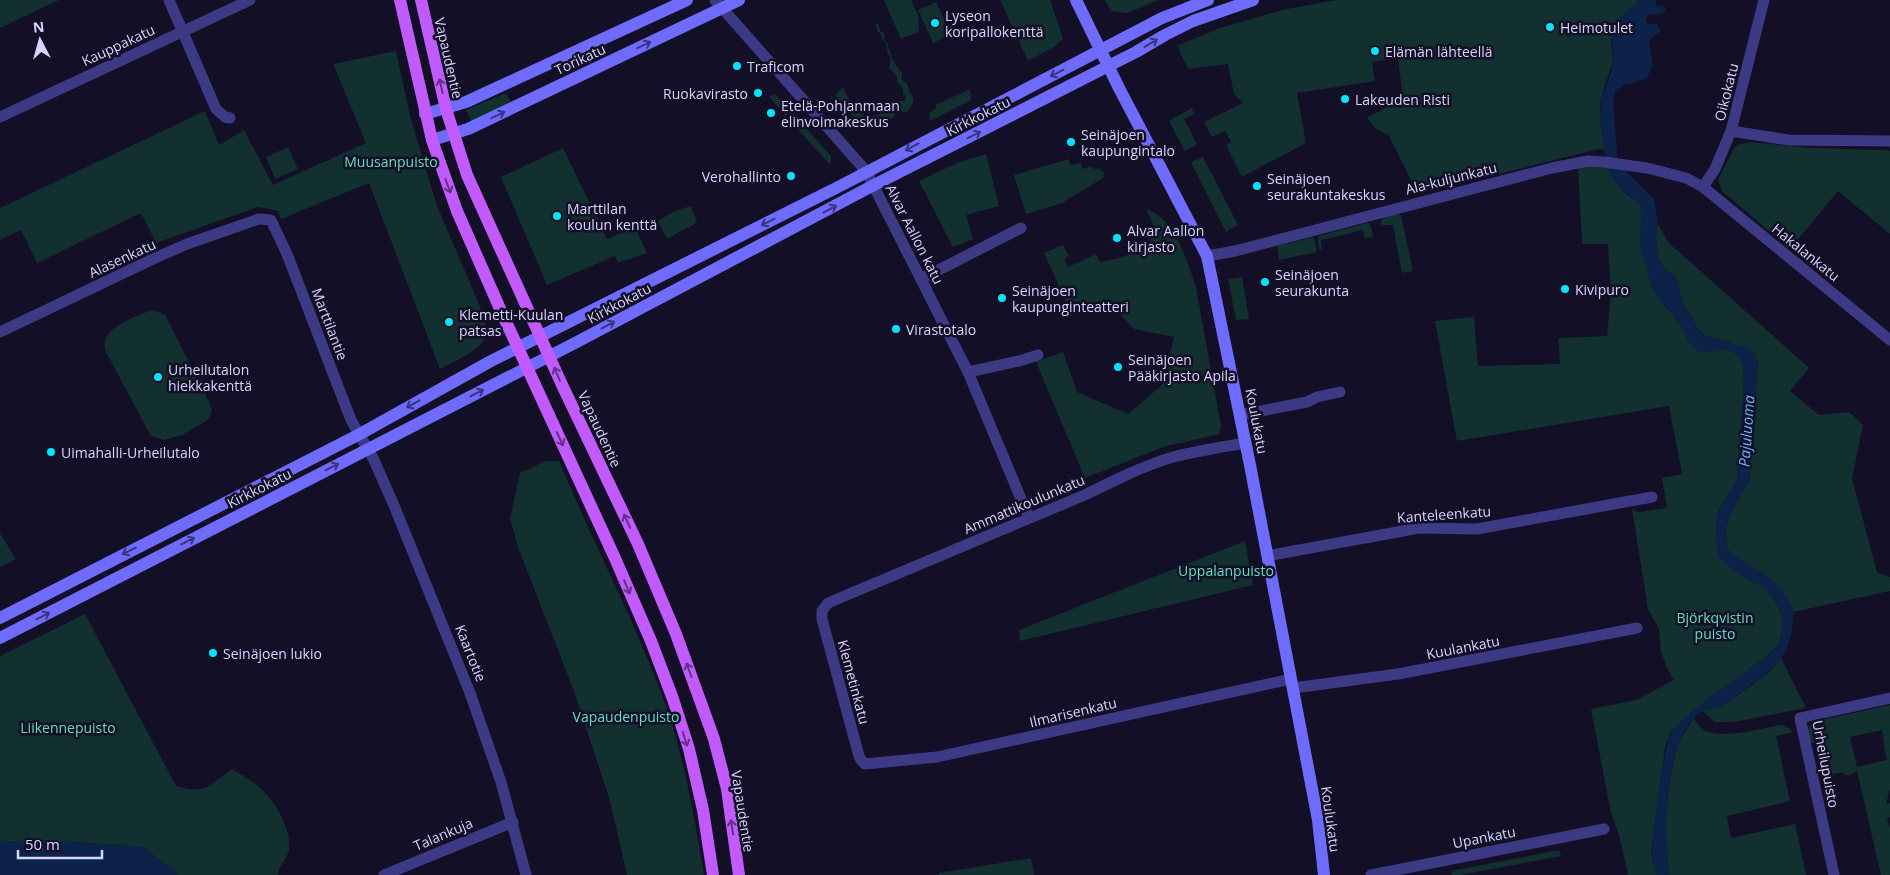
<svg xmlns="http://www.w3.org/2000/svg" width="1890" height="875" font-family="'Open Sans',sans-serif">
<rect width="100%" height="100%" fill="#130f26"/>
<!-- green -->
<g fill="#12302f" fill-rule="evenodd">
<polygon points="0,0 59,0 0,28"/>
<polygon points="884,0 911,0 918,15 919,32 901,39"/>
<polygon points="1000,0 1050,0 1063,39 1054,47 1028,61"/>
<polygon points="1105,0 1159,0 1127,13 1111,11"/>
<polygon points="1336,0 1639,0 1611,39 1613,62 1604,88 1600,104 1601,126 1606,150 1598,149 1487,177 1471,176 1416,190 1389,136 1376,129 1367,118 1403,98 1398,58 1372,62 1375,81 1297,93 1306,143 1242,177 1226,145 1231,142 1225,131 1212,137 1204,122 1243,103 1234,94 1228,64 1188,69 1177,46 1220,28 1282,10"/>
<polygon points="936,2 951,35 933,43 918,10"/>
<path d="M876 23 879 25 880 31 884 33V40L888 44C889 52 895 67 902 72V80L907 83 910 93 912 94 914 102 907 112 897 111 892 119H883L879 125 868 126 859 124 835 95 843 87 855 112 863 109 864 120 896 107 897 101H905L906 96 903 94V88L897 82V76L889 68 891 58C886 52 888 49 886 44 883 40 882 40 881 34L877 31V27L875 26Z"/>
<path d="M396 51 410 116 437 206 482 311C484 320 488 329 485 338 481 350 451 363 440 369L369 183 281 219 278 211 258 207 156 243 141 213 37 263 21 230 0 240V208L205 111 219 145 244 130 273 185 366 143 333 64Z"/>
<polygon points="970,89 971,100 930,121 929,113 936,109 936,105"/>
<polygon points="506,93 511,102 471,121 466,110"/>
<polygon points="775,94 831,156 831,162 829,164 769,97"/>
<polygon points="1192,108 1194,114 1184,119 1197,144 1185,151 1169,121"/>
<polygon points="1751,142 1809,148 1886,150 1890,151 1890,234 1838,191 1790,249 1722,191 1718,180 1734,148 1740,144"/>
<polygon points="288,147 298,169 275,179 266,157"/>
<polygon points="563,148 607,239 635,227 647,253 618,263 615,256 547,285 501,177"/>
<polygon points="986,154 999,206 966,215 973,239 953,247 919,181 957,163"/>
<polygon points="1203,157 1238,225 1226,232 1191,162"/>
<polygon points="1069,159 1070,165 1081,163 1082,169 1092,166 1093,169 1099,168 1104,173 1103,178 1062,203 1026,214 1014,175"/>
<path d="M1588 166H1608C1613 173 1616 184 1622 190 1633 202 1641 196 1642 216L1658 298 1679 322 1691 345 1728 349 1738 355 1743 366 1744 382 1737 479 1717 514 1720 558C1728 563 1735 571 1744 577 1751 582 1761 584 1767 590 1789 613 1789 645 1760 661L1701 705 1671 731 1665 748 1651 853 1657 875H1628L1619 835 1611 813 1591 709 1636 700 1674 680 1667 668 1661 652 1659 629 1648 609 1632 509 1638 512 1667 508 1662 478 1682 474 1669 406 1457 441 1435 321 1474 317 1478 366 1560 364 1558 338 1607 336 1611 293 1608 244H1582L1578 167Z"/>
<polygon points="690,206 697,221 695,224 668,238 666,237 658,221 671,213"/>
<path d="M1146 209C1175 217 1188 263 1196 288L1221 426 1219 434 1163 447 1085 478 1036 362 1063 352 1077 392 1128 414 1162 385 1174 337 1134 329 1110 304 1071 312 1044 253 1063 245 1069 256 1064 259 1068 267 1096 254 1100 262C1118 259 1138 254 1151 240L1146 229 1154 226Z"/>
<polygon points="1398,214 1401,215 1413,271 1402,273 1393,225 1381,225 1381,221 1387,216"/>
<polygon points="1368,223 1370,224 1373,235 1372,237 1365,239 1363,230 1321,240 1322,249 1319,249 1318,236"/>
<polygon points="1658,224 1668,242 1809,368 1790,391 1819,415 1849,412 1863,425 1852,479 1877,572 1890,577 1890,591 1793,612 1788,599 1761,572 1739,560 1727,549 1726,527 1733,508 1749,481 1758,362 1729,342 1706,336 1696,328 1693,317 1685,309 1674,275 1665,269 1658,258 1656,237"/>
<polygon points="1314,237 1317,252 1279,260 1277,246"/>
<polygon points="1242,277 1249,319 1236,320 1228,279"/>
<path d="M153 310 165 315 209 402 212 411 208 420 182 435 164 440 151 436 106 352C105 348 104 343 105 340 109 326 140 314 153 310Z"/>
<path d="M546 461H559C592 541 633 617 663 698 684 755 694 815 704 875H627L610 801 575 694 518 547 510 518 520 473Z"/>
<polygon points="0,533 16,559 0,567"/>
<polygon points="1245,541 1253,585 1020,641 1019,630"/>
<path d="M85 614 176 786C205 795 209 786 232 769 243 776 257 783 266 794 278 807 292 832 289 850 287 859 279 865 278 875H177L173 869 142 847 43 840 0 842V656Z"/>
<polygon points="1781,658 1806,708 1734,722 1715,722 1702,711 1705,709 1723,706 1768,673"/>
<path d="M1890 705V789L1886 804 1890 803V817L1887 818 1890 829V875H1881L1857 771 1850 775H1845L1842 772 1825 776 1816 743H1810L1808 729 1812 722ZM1882 730 1886 758 1888 757 1886 760 1857 767 1850 737Z"/>
<path d="M1694 718C1696 721 1698 725 1701 728 1718 742 1762 728 1782 725L1788 728 1793 732 1776 736 1790 801 1727 816 1731 838 1795 824 1806 875H1669L1666 845V811L1671 773 1678 742Z"/>
<polygon points="1559,850 1561,856 1461,875 1452,875 1451,871"/>
<polygon points="1031,858 1034,875 939,875 939,873"/>
</g>
<!-- water -->
<g fill="#0c2248">
<path d="M1639 0H1656V5L1666 7 1665 12 1660 14 1649 15 1646 19 1647 24H1657L1661 32 1654 35 1649 42 1653 65 1647 78 1638 82 1623 85 1615 92 1613 104 1618 163 1654 199 1658 224 1656 237 1658 258 1665 269 1674 275 1685 309 1693 317 1696 328 1706 336 1747 347 1754 354 1758 362 1749 481 1733 508 1726 527 1727 549C1742 563 1761 569 1776 584 1783 591 1792 602 1793 613 1794 627 1789 648 1780 660 1771 672 1757 680 1745 689 1738 694 1732 701 1724 705 1713 711 1706 705 1694 718 1662 753 1665 831 1669 875H1657C1655 868 1652 860 1652 853 1651 838 1665 737 1673 729 1697 704 1732 682 1760 661L1770 655 1782 637V614L1775 599 1765 588 1743 577 1719 558 1717 549 1716 523 1717 514 1737 479 1744 382 1743 366 1737 355 1728 349 1704 353 1698 351 1691 345 1679 322 1658 298 1652 289 1640 245 1641 206C1632 195 1618 190 1612 177 1605 164 1599 116 1601 102 1603 88 1612 76 1613 62 1614 48 1608 34 1617 21 1623 13 1633 9 1639 0Z"/>
<polygon points="43,840 142,847 173,869 177,875 0,875 0,842"/>
</g>
<g fill="none" stroke-linecap="round" stroke-linejoin="round">
<!-- street -->
<g stroke="#3d3a85" stroke-width="11">
<polyline points="169,0 216,109 225,117 230,118"/>
<polyline points="715,0 866,171 968,372 1029,518"/>
<polyline points="0,117 250,0"/>
<polyline points="1731,131 1789,140 1890,141"/>
<polyline points="1703,187 1715,169 1731,131 1764,0"/>
<polyline points="1207,256 1235,251 1552,168 1588,161 1604,162 1647,168 1686,178 1703,187 1890,340"/>
<polyline points="921,279 1021,228"/>
<polyline points="0,332 153,259 187,244 259,219 271,220 287,254 351,420 373,458 393,503 470,693 501,782 526,875"/>
<polyline points="968,372 1019,361 1038,355"/>
<polyline points="1240,415 1307,402 1317,397 1340,392"/>
<path d="M1245 443C1221 447 1197 451 1173 457 1143 466 1115 480 1087 494L828 603 822 611V619L859 756 861 760 865 764 937 757 1291 679"/>
<polyline points="1267,556 1419,528 1477,529 1652,497"/>
<polyline points="1293,688 1398,674 1637,628"/>
<polyline points="384,875 513,822"/>
<polyline points="1371,875 1604,829"/>
<polyline points="1834,875 1800,718 1890,698"/>
</g>
<!-- secondary -->
<g stroke="#6f6bff" stroke-width="12">
<polyline points="1076,0 1119,88 1207,256 1250,465 1318,820 1324,875"/>
<polyline points="425,114 466,102 687,0"/>
<polyline points="432,140 468,129 739,0"/>
<polyline points="0,618 360,434 491,361 842,185 1162,18 1208,0"/>
<polyline points="0,638 575,343 874,185 1136,52 1165,35 1193,21 1253,0"/>
</g>
<!-- primary -->
<g stroke="#c25bff" stroke-width="12">
<polyline points="400,0 432,140 457,211 501,311 614,556 651,641 673,699 689,749 703,810 713,875"/>
<polyline points="421,0 446,109 467,175 563,387 638,544 676,634 705,714 714,739 727,789 739,875"/>
</g>
</g>
<!-- one-way arrows -->
<defs><path id="oneway-shaft" d="M-6 0H5M1.5-3L5.5 0L1.5 3" fill="none" stroke-width="1.6" stroke-linecap="round" stroke-linejoin="round" transform="scale(1.25)"/></defs>
<g stroke="#38347d">
<use href="#oneway-shaft" transform="translate(1151 43) rotate(-31)"/>
<use href="#oneway-shaft" transform="translate(644 45) rotate(-25)"/>
<use href="#oneway-shaft" transform="translate(1057 73) rotate(153)"/>
<use href="#oneway-shaft" transform="translate(498 115) rotate(-25)"/>
<use href="#oneway-shaft" transform="translate(974 135) rotate(-27)"/>
<use href="#oneway-shaft" transform="translate(912 147) rotate(152)"/>
<use href="#oneway-shaft" transform="translate(830 209) rotate(-28)"/>
<use href="#oneway-shaft" transform="translate(768 222) rotate(153)"/>
<use href="#oneway-shaft" transform="translate(608 325) rotate(-28)"/>
<use href="#oneway-shaft" transform="translate(477 393) rotate(-27)"/>
<use href="#oneway-shaft" transform="translate(413 404) rotate(151)"/>
<use href="#oneway-shaft" transform="translate(332 467) rotate(-27)"/>
<use href="#oneway-shaft" transform="translate(188 541) rotate(-27)"/>
<use href="#oneway-shaft" transform="translate(129 551) rotate(153)"/>
<use href="#oneway-shaft" transform="translate(43 616) rotate(-27)"/>
</g>
<g stroke="#623188">
<use href="#oneway-shaft" transform="translate(441 86) rotate(-103)"/>
<use href="#oneway-shaft" transform="translate(448 186) rotate(69)"/>
<use href="#oneway-shaft" transform="translate(557 374) rotate(-113)"/>
<use href="#oneway-shaft" transform="translate(560 439) rotate(65)"/>
<use href="#oneway-shaft" transform="translate(627 521) rotate(-115)"/>
<use href="#oneway-shaft" transform="translate(627 587) rotate(67)"/>
<use href="#oneway-shaft" transform="translate(689 670) rotate(-110)"/>
<use href="#oneway-shaft" transform="translate(685 739) rotate(72)"/>
<use href="#oneway-shaft" transform="translate(732 827) rotate(-99)"/>
</g>
<!-- markers -->
<g fill="#00e5ff" stroke="#130f26" stroke-width="2">
<circle cx="935" cy="23" r="5"/>
<circle cx="1550" cy="27" r="5"/>
<circle cx="1375" cy="51" r="5"/>
<circle cx="737" cy="66" r="5"/>
<circle cx="758" cy="93" r="5"/>
<circle cx="1345" cy="99" r="5"/>
<circle cx="771" cy="113" r="5"/>
<circle cx="1071" cy="142" r="5"/>
<circle cx="791" cy="176" r="5"/>
<circle cx="1257" cy="186" r="5"/>
<circle cx="557" cy="216" r="5"/>
<circle cx="1117" cy="238" r="5"/>
<circle cx="1265" cy="282" r="5"/>
<circle cx="1565" cy="289" r="5"/>
<circle cx="1002" cy="298" r="5"/>
<circle cx="449" cy="322" r="5"/>
<circle cx="896" cy="329" r="5"/>
<circle cx="1118" cy="367" r="5"/>
<circle cx="158" cy="377" r="5"/>
<circle cx="51" cy="452" r="5"/>
<circle cx="213" cy="653" r="5"/>
</g>
<g text-anchor="middle" dominant-baseline="central" stroke-width="5" stroke-linejoin="round" paint-order="stroke">
<!-- poi labels -->
<g font-size="14" fill="#d9d4ff" stroke="#130f26" text-anchor="start">
<text x="945" y="15">Lyseon<tspan x="945" dy="16">koripallokenttä</tspan></text>
<text x="1560" y="27">Heimotulet</text>
<text x="1385" y="51">Elämän lähteellä</text>
<text x="747" y="66">Traficom</text>
<text x="748" y="93" text-anchor="end">Ruokavirasto</text>
<text x="1355" y="99">Lakeuden Risti</text>
<text x="781" y="105">Etelä-Pohjanmaan<tspan x="781" dy="16">elinvoimakeskus</tspan></text>
<text x="1081" y="134">Seinäjoen<tspan x="1081" dy="16">kaupungintalo</tspan></text>
<text x="781" y="176" text-anchor="end">Verohallinto</text>
<text x="1267" y="178">Seinäjoen<tspan x="1267" dy="16">seurakuntakeskus</tspan></text>
<text x="567" y="208">Marttilan<tspan x="567" dy="16">koulun kenttä</tspan></text>
<text x="1127" y="230">Alvar Aallon<tspan x="1127" dy="16">kirjasto</tspan></text>
<text x="1275" y="274">Seinäjoen<tspan x="1275" dy="16">seurakunta</tspan></text>
<text x="1575" y="289">Kivipuro</text>
<text x="1012" y="290">Seinäjoen<tspan x="1012" dy="16">kaupunginteatteri</tspan></text>
<text x="459" y="314">Klemetti-Kuulan<tspan x="459" dy="16">patsas</tspan></text>
<text x="906" y="329">Virastotalo</text>
<text x="1128" y="359">Seinäjoen<tspan x="1128" dy="16">Pääkirjasto Apila</tspan></text>
<text x="168" y="369">Urheilutalon<tspan x="168" dy="16">hiekkakenttä</tspan></text>
<text x="61" y="452">Uimahalli-Urheilutalo</text>
<text x="223" y="653">Seinäjoen lukio</text>
</g>
<!-- street labels -->
<g font-size="14" fill="#d9d4ff" stroke="#130f26">
<text transform="translate(118 45) rotate(-25)">Kauppakatu</text>
<text transform="translate(449 58) rotate(77)">Vapaudentie</text>
<text transform="translate(580 59) rotate(-25)">Torikatu</text>
<text transform="translate(1726 92) rotate(-76)">Oikokatu</text>
<text transform="translate(978 116) rotate(-27)">Kirkkokatu</text>
<text transform="translate(1451 178) rotate(-14)">Ala-kuljunkatu</text>
<text transform="translate(915 234) rotate(63)">Alvar Aallon katu</text>
<text transform="translate(1806 252) rotate(39)">Hakalankatu</text>
<text transform="translate(122 258) rotate(-25)">Alasenkatu</text>
<text transform="translate(619 303) rotate(-28)">Kirkkokatu</text>
<text transform="translate(330 324) rotate(69)">Marttilantie</text>
<text transform="translate(1257 421) rotate(79)">Koulukatu</text>
<text transform="translate(600 429) rotate(65)">Vapaudentie</text>
<text transform="translate(259 488) rotate(-27)">Kirkkokatu</text>
<text transform="translate(1024 504) rotate(-23)">Ammattikoulunkatu</text>
<text transform="translate(1444 514) rotate(-4)">Kanteleenkatu</text>
<text transform="translate(1463 647) rotate(-11)">Kuulankatu</text>
<text transform="translate(471 653) rotate(68)">Kaartotie</text>
<text transform="translate(854 682) rotate(75)">Klemetinkatu</text>
<text transform="translate(1073 712) rotate(-13)">Ilmarisenkatu</text>
<text transform="translate(1826 764) rotate(79)">Urheilupuisto</text>
<text transform="translate(743 811) rotate(81)">Vapaudentie</text>
<text transform="translate(1331 819) rotate(82)">Koulukatu</text>
<text transform="translate(443 834) rotate(-23)">Talankuja</text>
<text transform="translate(1484 837) rotate(-11)">Upankatu</text>
</g>
<!-- park labels -->
<g font-size="14" fill="#5fe0c0" stroke="#130f26">
<text x="391" y="161">Muusanpuisto</text>
<text x="1226" y="570">Uppalanpuisto</text>
<text x="1715" y="617">Björkqvistin<tspan x="1715" dy="16">puisto</tspan></text>
<text x="626" y="716">Vapaudenpuisto</text>
<text x="68" y="727">Liikennepuisto</text>
</g>
<!-- water labels -->
<g font-size="15" font-style="italic" fill="#62b6ff" stroke="#130f26">
<text transform="translate(1746 431) rotate(-86)">Pajuluoma</text>
</g>
</g>
<!-- north arrow -->
<g transform="translate(40 40) rotate(354)" stroke="#130f26" stroke-width="4" paint-order="stroke">
<path d="M0-4L9 19L0 12L-9 19Z" fill="#d9d4ff"/>
<text y="-8" font-size="14" font-weight="bold" text-anchor="middle" fill="#d9d4ff">N</text>
</g>
<!-- scale -->
<path d="M18 850v8h84v-8" fill="none" stroke="#d9d4ff" stroke-width="2.5"/>
<text x="25" y="850" font-size="15" fill="#d9d4ff" stroke="#130f26" stroke-width="4" paint-order="stroke">50 m</text>
</svg>
